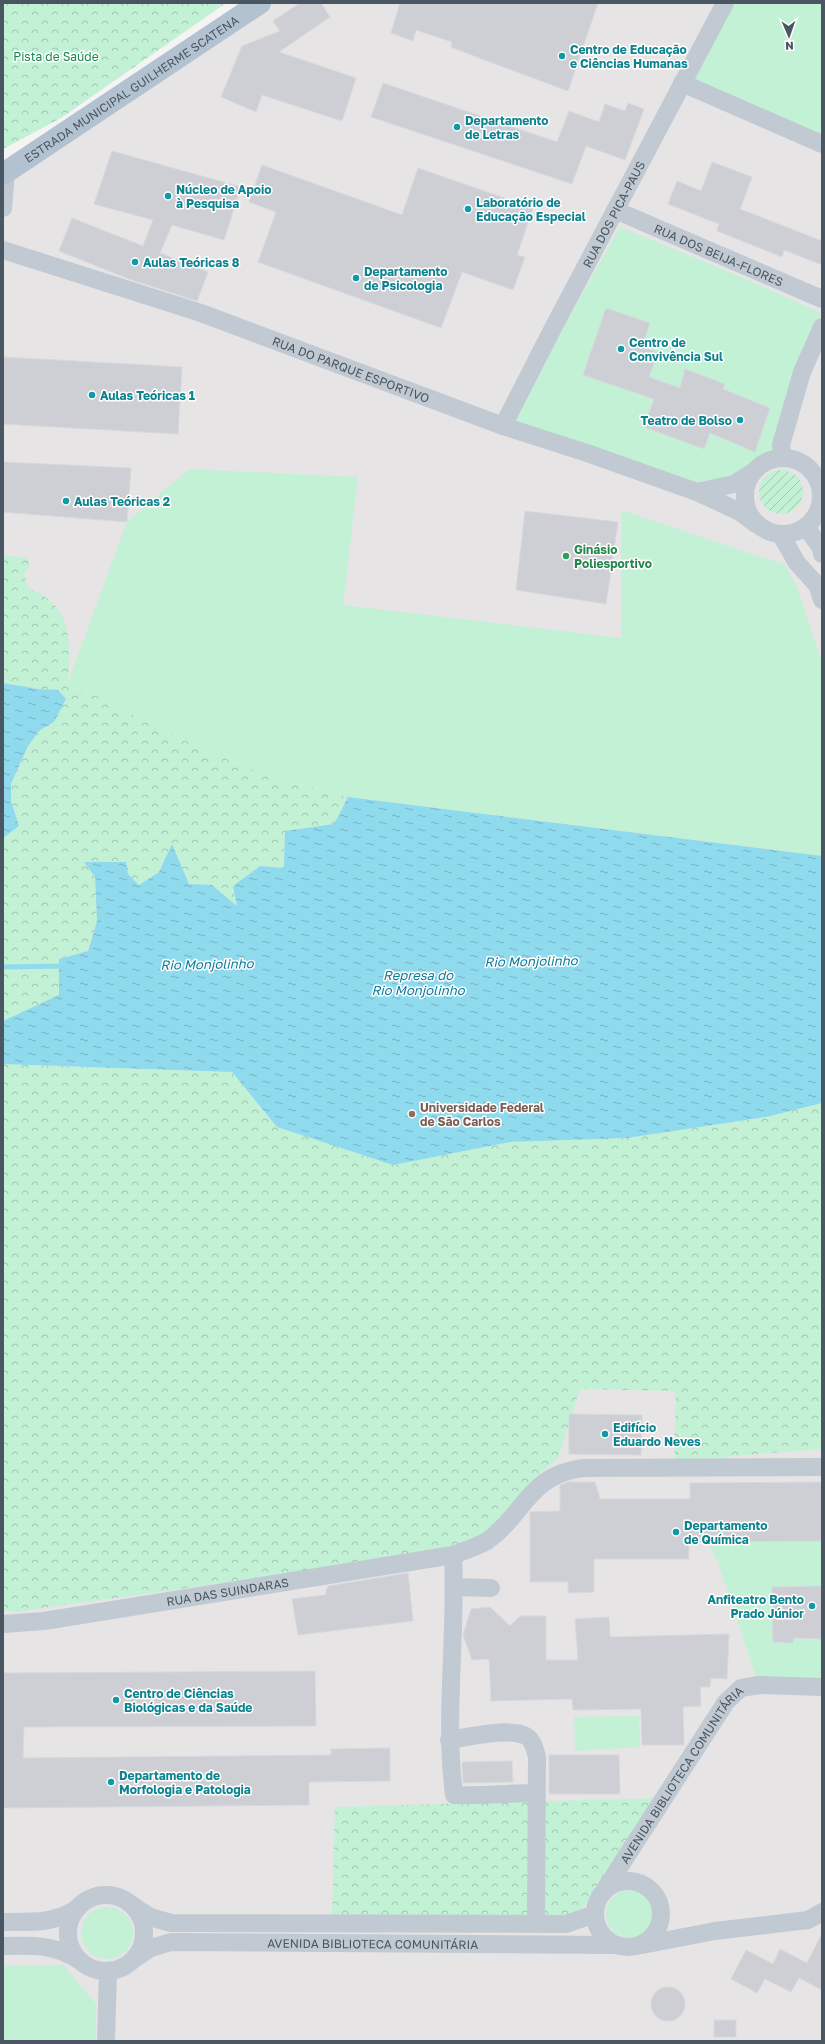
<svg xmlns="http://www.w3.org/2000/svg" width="825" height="2044" font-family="'Golos Text',sans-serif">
<defs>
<pattern id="forest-crowns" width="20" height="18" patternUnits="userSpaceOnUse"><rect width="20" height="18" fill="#c3f1d5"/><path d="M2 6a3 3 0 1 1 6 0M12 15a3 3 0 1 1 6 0" fill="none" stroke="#a0c6b0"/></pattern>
<pattern id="garden-furrows" width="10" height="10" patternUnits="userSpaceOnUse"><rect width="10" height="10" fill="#c3f1d5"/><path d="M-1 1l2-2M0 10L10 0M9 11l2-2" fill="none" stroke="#a0c6b0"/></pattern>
<pattern id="water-ripples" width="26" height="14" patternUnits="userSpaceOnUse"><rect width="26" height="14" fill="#90daee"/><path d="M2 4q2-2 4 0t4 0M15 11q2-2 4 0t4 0" fill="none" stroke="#78b4c4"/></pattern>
</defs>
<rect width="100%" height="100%" fill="#f5f3f3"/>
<!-- education -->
<polygon fill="#e6e4e5" points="272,3 822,3 822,2041 3,2041 3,186"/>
<!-- green -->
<g fill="#c3f1d5">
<polygon points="730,3 822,3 822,139 690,79"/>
<polygon points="620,227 727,271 821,313 791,387 778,443 767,465 761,467 754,476 703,490 509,423"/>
<polygon points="189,469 358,477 343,605 621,638 621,510 785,565 797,588 822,663 822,856 348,797 267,776 190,743 68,682 127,522"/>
<polygon points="822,1541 822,1687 759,1685 717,1560 707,1542"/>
<polygon points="639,1716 640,1747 575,1751 574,1717"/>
<circle cx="630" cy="1914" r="24"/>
<circle cx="107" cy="1933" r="26"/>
<polygon points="63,1965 96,2004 96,2041 3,2041 3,1966"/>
</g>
<!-- forest -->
<g fill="url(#forest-crowns)">
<polygon points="3,3 226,3 61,118 3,149"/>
<path d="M3 555 28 558 29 566 24 574 28 588C74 606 70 641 68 682L190 743 267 776 348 797 334 824 285 831 284 868 260 866 233 886 237 907 212 885 189 884 172 845 159 872 139 885 128 874 85 862 95 877 97 921 87 951 59 959V995L3 1021V838L19 826 11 801V784L28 746 40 730 54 722 58 690 38 689 3 683Z"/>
<polygon points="3,1064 232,1072 277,1127 393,1165 510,1142 627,1138 766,1117 822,1103 822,1449 674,1461 676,1391 580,1389 558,1458 535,1478 496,1533 418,1556 14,1612 3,1610"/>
<polygon points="656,1798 595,1893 575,1917 332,1918 335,1807"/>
</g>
<!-- garden -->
<circle fill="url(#garden-furrows)" cx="781" cy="492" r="22"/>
<!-- water -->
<g fill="url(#water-ripples)">
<polygon points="3,683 38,689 58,690 66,699 54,722 40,730 28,746 11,784 11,801 19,826 3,838"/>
<polygon points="348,797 822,856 822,1103 766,1117 627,1138 510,1142 393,1165 277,1127 232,1072 3,1064 3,1021 59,995 59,959 88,951 97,921 95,877 84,862 126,862 128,874 139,885 159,872 172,844 189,884 212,885 237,906 233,886 260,866 284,868 285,831 334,824"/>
</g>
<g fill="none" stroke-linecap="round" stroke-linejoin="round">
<!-- stream -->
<polyline stroke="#90daee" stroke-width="5" points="3,967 66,966"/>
</g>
<!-- building -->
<g fill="#cdcfd5" stroke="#d7d9de">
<polygon points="300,3 321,3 330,17 279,52 356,78 342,121 262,95 256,112 221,97 242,46 280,31 273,21"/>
<polygon points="400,3 598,3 568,91 482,59 451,47 452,42 416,30 413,41 391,33"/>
<polygon points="383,83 557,142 569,111 599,122 605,104 625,111 628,103 644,109 625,160 586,146 572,184 371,117"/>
<polygon points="112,151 241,187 224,240 172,225 160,253 208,272 197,301 129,279 59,251 72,218 143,246 153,220 94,204"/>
<polygon points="712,162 752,177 740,209 822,241 822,265 784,250 782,257 717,231 719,224 668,204 677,181 701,191"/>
<polygon points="262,165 402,215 418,168 533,208 517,255 525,257 513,290 462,272 441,328 258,262 276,212 249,202"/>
<polygon points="606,308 650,323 642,347 658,352 649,377 680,388 685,369 725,384 723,389 770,408 755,452 710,433 704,449 644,427 654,399 583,375"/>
<polygon points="3,357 182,367 178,434 3,424"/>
<polygon points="3,462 131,468 127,522 3,512"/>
<polygon points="525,511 618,522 606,604 516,590"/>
<polygon points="569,1414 642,1415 641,1455 569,1454"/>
<polygon points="568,1482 595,1482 600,1499 690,1499 690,1483 822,1482 822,1541 689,1542 689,1559 594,1559 594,1592 568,1593 568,1582 530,1582 530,1512 560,1511 560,1485"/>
<polygon points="408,1573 413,1621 298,1635 292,1599 325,1595 328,1586"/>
<polygon points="822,1586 822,1639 794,1638 793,1643 773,1642 772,1587"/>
<polygon points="490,1607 510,1626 520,1616 546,1616 546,1660 578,1660 575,1619 609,1617 610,1637 729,1634 727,1679 711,1678 710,1687 700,1687 701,1706 683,1707 684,1745 642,1745 641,1709 573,1710 572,1699 491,1701 489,1659 472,1660 463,1635 471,1609"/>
<polygon points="315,1671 316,1726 24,1727 23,1758 331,1755 331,1749 390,1748 390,1781 309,1782 309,1805 3,1808 3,1673"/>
<polygon points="549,1755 619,1755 620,1794 549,1794"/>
<polygon points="512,1761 513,1782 463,1783 462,1762"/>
<polygon points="822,1933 822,1990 799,1978 791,1992 765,1979 757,1993 731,1979 746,1950 773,1964 780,1949 807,1963"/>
<circle cx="668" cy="2004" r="17"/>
<rect x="714" y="2020" width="22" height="17"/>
</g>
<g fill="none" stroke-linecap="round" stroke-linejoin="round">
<!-- minor -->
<g stroke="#c1cad2" stroke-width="18">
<polyline points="682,83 822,144"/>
<polyline points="3,208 6,172"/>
<path id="s1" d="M615 210 822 299"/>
<path id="s2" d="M3 250 201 313 503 426 587 453 697 492 740 512 756 524"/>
<path id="s3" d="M503 426 553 328 725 3"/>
<circle cx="783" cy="496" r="38"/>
<polyline points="783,458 781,445 802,372 822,327"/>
<polyline points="697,492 734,484 753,472"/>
<polyline points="806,527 821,548 822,554"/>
<polyline points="781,535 797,563 817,585 822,600"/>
<path d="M453 1555C457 1635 444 1716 454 1795 481 1796 508 1793 536 1793"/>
<polyline points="454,1587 491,1588"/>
<path id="s4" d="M3 1624 44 1621 453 1555C463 1551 477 1547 487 1541 525 1514 528 1475 583 1468L822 1467"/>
<path d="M449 1740C467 1737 510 1727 526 1736 533 1740 535 1750 537 1757L536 1924"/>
<circle cx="628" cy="1914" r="33"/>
<path id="s5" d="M604 1891 726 1702 741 1688 759 1685 822 1687"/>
<circle cx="106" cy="1933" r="38"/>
<polyline points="132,1905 150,1917 171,1923 566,1924 595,1914"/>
<path d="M3 1922C30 1922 55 1924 78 1908"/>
<polyline points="642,1945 715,1931 808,1920 822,1912"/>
<path d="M3 1946C32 1945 56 1944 80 1961"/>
<path id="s6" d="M134 1959 151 1948 171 1942 615 1945"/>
<polyline points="106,2041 108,1971"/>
</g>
<!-- major -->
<path stroke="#b3c2d1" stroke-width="22" id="s7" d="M3 174 260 3"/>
</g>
<!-- markers -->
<g fill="#0f9aa8" stroke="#fff" stroke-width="1.5">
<circle cx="562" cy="56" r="4"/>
<circle cx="457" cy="127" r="4"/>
<circle cx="168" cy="196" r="4"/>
<circle cx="468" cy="209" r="4"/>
<circle cx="135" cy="262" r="4"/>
<circle cx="356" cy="278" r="4"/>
<circle cx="621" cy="349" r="4"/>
<circle cx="92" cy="395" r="4"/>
<circle cx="740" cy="420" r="4"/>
<circle cx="66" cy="501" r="4"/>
<circle cx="605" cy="1434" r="4"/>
<circle cx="676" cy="1532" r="4"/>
<circle cx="812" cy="1606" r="4"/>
<circle cx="116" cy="1700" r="4"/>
<circle cx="111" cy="1782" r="4"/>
</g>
<circle fill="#2e9e5b" stroke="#fff" stroke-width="1.5" cx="566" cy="556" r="4"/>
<circle fill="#8d6e63" stroke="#fff" stroke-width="1.5" cx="412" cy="1114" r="4"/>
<g text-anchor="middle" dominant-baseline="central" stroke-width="3" stroke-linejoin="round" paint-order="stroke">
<!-- culture labels -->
<g font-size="12" font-weight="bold" fill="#0d838f" stroke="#fff" text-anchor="start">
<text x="570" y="49">Centro de Educação<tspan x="570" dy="14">e Ciências Humanas</tspan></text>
<text x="465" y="120">Departamento<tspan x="465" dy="14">de Letras</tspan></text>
<text x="176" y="189">Núcleo de Apoio<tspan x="176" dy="14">à Pesquisa</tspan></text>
<text x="476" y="202">Laboratório de<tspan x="476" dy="14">Educação Especial</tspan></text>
<text x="143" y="262">Aulas Teóricas 8</text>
<text x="364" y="271">Departamento<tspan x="364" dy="14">de Psicologia</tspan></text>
<text x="629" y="342">Centro de<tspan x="629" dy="14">Convivência Sul</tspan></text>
<text x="100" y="395">Aulas Teóricas 1</text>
<text x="732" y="420" text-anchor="end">Teatro de Bolso</text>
<text x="74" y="501">Aulas Teóricas 2</text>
<text x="613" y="1427">Edifício<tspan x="613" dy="14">Eduardo Neves</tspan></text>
<text x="684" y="1525">Departamento<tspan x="684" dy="14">de Química</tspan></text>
<text x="804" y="1599" text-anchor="end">Anfiteatro Bento<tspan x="804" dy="14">Prado Júnior</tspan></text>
<text x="124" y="1693">Centro de Ciências<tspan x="124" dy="14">Biológicas e da Saúde</tspan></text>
<text x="119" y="1775">Departamento de<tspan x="119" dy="14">Morfologia e Patologia</tspan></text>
</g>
<!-- park labels -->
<g font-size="12" fill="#17864f" stroke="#fff">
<text x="56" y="56">Pista de Saúde</text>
</g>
<!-- street labels -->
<g font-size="12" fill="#4a5661" stroke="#fff">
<text stroke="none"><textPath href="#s7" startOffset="154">ESTRADA MUNICIPAL GUILHERME SCATENA</textPath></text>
<text stroke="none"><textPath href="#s3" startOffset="239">RUA DOS PICA-PAUS</textPath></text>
<text stroke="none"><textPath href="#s1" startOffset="113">RUA DOS BEIJA-FLORES</textPath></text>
<text stroke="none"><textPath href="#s2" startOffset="368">RUA DO PARQUE ESPORTIVO</textPath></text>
<text stroke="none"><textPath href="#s4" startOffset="227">RUA DAS SUINDARAS</textPath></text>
<text stroke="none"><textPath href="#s5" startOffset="140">AVENIDA BIBLIOTECA COMUNITÁRIA</textPath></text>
<text stroke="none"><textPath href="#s6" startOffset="243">AVENIDA BIBLIOTECA COMUNITÁRIA</textPath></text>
</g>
<!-- leisure labels -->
<g font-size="12" font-weight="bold" fill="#27864d" stroke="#fff" text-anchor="start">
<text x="574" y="549">Ginásio<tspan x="574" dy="14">Poliesportivo</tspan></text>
</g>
<!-- education labels -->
<g font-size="12" font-weight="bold" fill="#785e54" stroke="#fff" text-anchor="start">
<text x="420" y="1107">Universidade Federal<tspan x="420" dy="14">de São Carlos</tspan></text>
</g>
<!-- water labels -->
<g font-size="13" font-style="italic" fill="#0c7c9b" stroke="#fff">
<text transform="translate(531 961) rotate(-1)">Rio Monjolinho</text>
<text transform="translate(207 964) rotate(-1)">Rio Monjolinho</text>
<text x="418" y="975">Represa do<tspan x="418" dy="15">Rio Monjolinho</tspan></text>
</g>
</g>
<!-- border -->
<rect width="825" height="2044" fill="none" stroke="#4a5661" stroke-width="8"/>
<!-- north arrow -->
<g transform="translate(789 36) rotate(178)" stroke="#ffffff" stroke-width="3" paint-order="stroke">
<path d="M0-3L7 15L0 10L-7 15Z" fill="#4a5661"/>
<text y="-6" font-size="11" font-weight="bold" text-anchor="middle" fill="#4a5661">N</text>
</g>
</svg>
